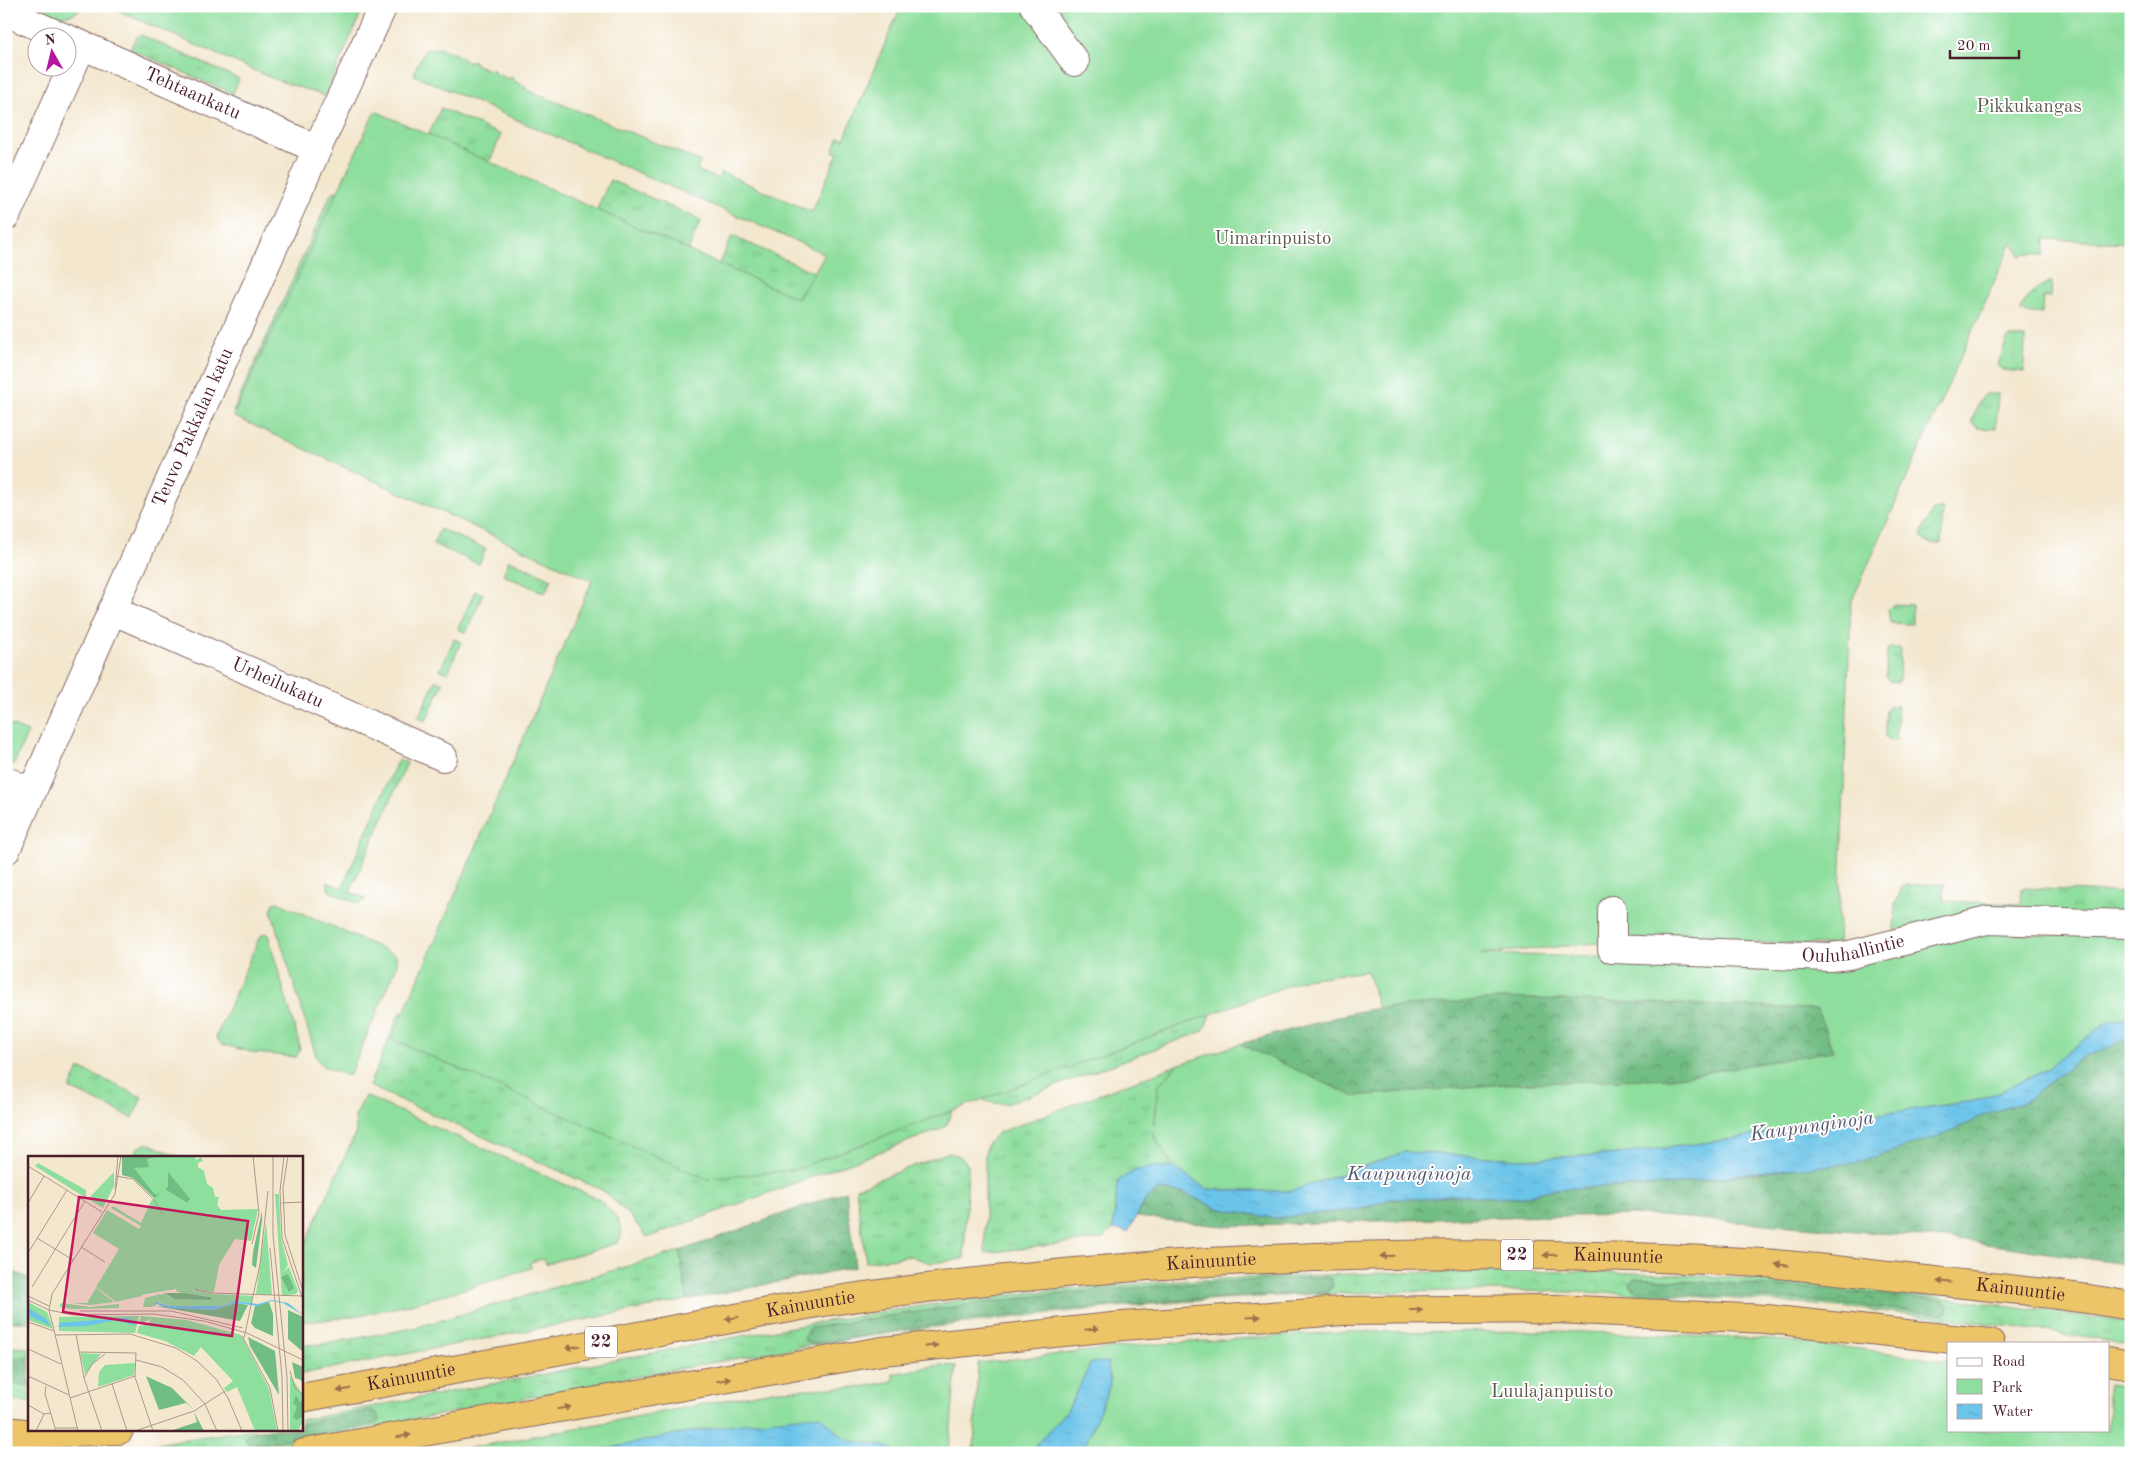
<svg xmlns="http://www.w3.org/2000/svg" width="2137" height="1459" font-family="'Old Standard TT',serif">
<defs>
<pattern id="grass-tufts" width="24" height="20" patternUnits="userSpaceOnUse" patternTransform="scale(1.25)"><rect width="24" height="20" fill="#8ede9d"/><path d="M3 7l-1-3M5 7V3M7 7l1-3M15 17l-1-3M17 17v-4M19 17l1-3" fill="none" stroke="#7cbe87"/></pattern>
<pattern id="forest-crowns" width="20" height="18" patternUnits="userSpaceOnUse" patternTransform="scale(1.25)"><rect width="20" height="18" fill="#72bd84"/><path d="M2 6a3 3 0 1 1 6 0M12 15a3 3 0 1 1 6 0" fill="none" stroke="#60996c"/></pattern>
<pattern id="water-ripples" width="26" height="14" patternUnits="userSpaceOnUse" patternTransform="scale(1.25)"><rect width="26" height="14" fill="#6bc4e9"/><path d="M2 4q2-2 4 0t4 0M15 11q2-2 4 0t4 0" fill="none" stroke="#5ea8c8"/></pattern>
</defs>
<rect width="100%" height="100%" fill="#fff"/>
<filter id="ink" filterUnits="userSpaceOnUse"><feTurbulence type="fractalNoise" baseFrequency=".02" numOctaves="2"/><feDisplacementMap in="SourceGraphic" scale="10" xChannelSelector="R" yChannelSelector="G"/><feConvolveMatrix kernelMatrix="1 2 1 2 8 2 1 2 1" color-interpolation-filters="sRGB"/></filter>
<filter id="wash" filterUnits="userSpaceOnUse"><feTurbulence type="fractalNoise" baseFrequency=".0096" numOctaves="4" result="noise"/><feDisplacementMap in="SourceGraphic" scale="20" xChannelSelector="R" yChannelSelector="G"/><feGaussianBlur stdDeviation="1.12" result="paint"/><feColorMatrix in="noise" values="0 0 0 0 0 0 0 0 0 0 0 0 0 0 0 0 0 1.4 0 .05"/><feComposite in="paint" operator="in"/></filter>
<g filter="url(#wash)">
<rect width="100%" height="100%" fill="#f3e7ce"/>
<!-- grass -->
<g fill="url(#grass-tufts)" stroke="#6c7e64">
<path d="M34 6H75L81 9C65 22 50 14 34 6Z"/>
<polygon points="141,35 239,79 233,94 130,49 136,38"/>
<polygon points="441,108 501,135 487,168 426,140"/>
<polygon points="610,180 701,220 683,263 591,222"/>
<polygon points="335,191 357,200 249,419 233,412 331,194"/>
<polygon points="732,236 827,278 814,308 714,277"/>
<path d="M2049 282H2052L2051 297H2043L2042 314 2021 312C2022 299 2038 287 2049 282Z"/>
<polygon points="2010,337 2025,337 2024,372 2002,370 1998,365 2007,339"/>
<polygon points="1986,394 1998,394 1996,429 1978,428 1972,423 1972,420 1981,398"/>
<path d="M1937 509H1943L1941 544C1933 543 1922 545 1921 534L1932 511Z"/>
<polygon points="440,529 486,549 479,564 433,544"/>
<polygon points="509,560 552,579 545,593 503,575"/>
<polygon points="475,591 483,594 466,633 458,629"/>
<polygon points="1894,604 1912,605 1912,624 1890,623 1888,609"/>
<polygon points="454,639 461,642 448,673 440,670"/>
<polygon points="1890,648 1900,648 1899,682 1889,681 1886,677 1887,650"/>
<polygon points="436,680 443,683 426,721 418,718"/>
<polygon points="1889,706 1898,706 1896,741 1887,740 1885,736 1886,709"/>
<polygon points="398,759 407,763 350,892 366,899 360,903 356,903 329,891 327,882 342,888"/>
<polygon points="1945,884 1944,901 2021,904 2022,888 2131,893 2131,913 1894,930 1895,905 1903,885"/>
<path d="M1217 1000 1203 1031 1010 1103C997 1105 986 1103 976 1095Z"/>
<path d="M400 1012 417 1019 951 1107C952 1118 948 1126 939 1130L649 1237 645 1235 631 1217 604 1191 369 1086Z"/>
<path d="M1177 1065 1158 1086 1154 1136 1173 1167C1149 1167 1138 1168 1118 1181L1113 1229 1103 1239 985 1253V1153L988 1143 998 1133Z"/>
<polygon points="79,1068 142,1097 133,1118 70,1089"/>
<polygon points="147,1143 182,1158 133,1158 136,1149"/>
<path d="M947 1153C957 1154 965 1157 968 1167L964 1259 931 1263 910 1256 866 1262 856 1188Z"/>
<polygon points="680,1251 687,1300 301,1374 301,1345 324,1344 414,1328"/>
<path d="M1499 1271C1574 1272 1650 1272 1725 1277 1861 1286 1996 1303 2131 1323V1345C1733 1277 1320 1275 920 1329 693 1360 469 1414 242 1449L214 1453H109L179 1440 249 1430H301V1420C401 1401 500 1383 600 1363 721 1340 842 1316 965 1300 1142 1278 1321 1274 1499 1271Z"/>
<polygon points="6,1347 29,1348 29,1402 6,1400"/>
</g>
<!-- forest -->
<g fill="url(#forest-crowns)" stroke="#5e6e58">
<polygon points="1511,998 1817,1009 1833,1051 1673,1078 1507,1084 1353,1096 1240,1044 1355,1012 1378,1008"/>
<polygon points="2131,1038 2131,1265 1945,1238 1648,1215 1497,1217 1222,1226 1137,1217 1146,1199 1159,1190 1184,1193 1216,1208 1273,1218 1361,1209 1390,1199 1428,1199 1448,1195 1519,1198 1553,1189 1669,1185 1785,1169 1988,1114 2026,1101 2078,1060"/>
<polygon points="846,1191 855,1267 687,1300 680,1251"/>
<polygon points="6,1269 29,1278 29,1322 6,1322"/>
<path d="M1326 1277 1332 1279 1333 1287 1327 1292C1196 1298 1065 1307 934 1325 893 1330 852 1338 811 1344L805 1341 804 1335 810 1328C900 1314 989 1300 1080 1292 1162 1284 1244 1281 1326 1277Z"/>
<polygon points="1636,1278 1798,1287 1942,1300 1949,1305 1948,1312 1942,1314 1797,1300 1635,1291 1630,1287 1631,1282"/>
<polygon points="29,1356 29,1385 6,1384 6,1364 13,1359"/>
<path d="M370 1410 377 1413 379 1421 374 1424 253 1445 247 1443 245 1438C257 1425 285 1430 301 1430V1424Z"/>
</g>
<!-- park -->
<g fill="#8ede9d" stroke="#6c7e64">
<polygon points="364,6 325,96 274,79 125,14 113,7"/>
<path d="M901 6H2131V243L2045 239 2044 255 2025 254 2021 257 2012 242 1851 603 1838 945 1640 939 1481 954 1678 959 1979 933 2131 937V1019H2120L2107 1023 2091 1034 2046 1070 2004 1090 1974 1101 1859 1117 1733 1139 1620 1154 1522 1159 1405 1152 1292 1191H1239L1207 1189 1173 1167 1154 1136 1158 1086 1177 1065 1240 1044 1353 1096 1507 1084 1673 1078 1833 1051 1817 1009 1511 998 1378 1008 1367 971 1305 979 793 1170 707 1179 392 1039 592 581 233 416 375 111 798 299 825 254 414 75 416 67 425 50C444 44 453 54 469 62L474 60 475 64 488 70 493 69 494 73 508 79 512 77 514 81 526 87 525 89 700 161 697 170 718 179 721 172 812 212 838 153 833 151 839 137 844 139Z"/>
<polygon points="6,723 28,732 14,764 6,763"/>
<polygon points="277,902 396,955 397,966 350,1074 348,1076 323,1066 317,1059 271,910 274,903"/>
<polygon points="265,933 268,935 299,1043 300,1050 296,1057 255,1053 224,1045 220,1043 216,1037 259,938"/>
<path d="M365 1096 598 1199C609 1209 631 1228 617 1243L546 1264 544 1259 530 1262 531 1268C457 1292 380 1317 301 1322V1253L356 1132 355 1117Z"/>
<polygon points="1557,1331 1767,1339 1868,1350 1948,1362 1948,1430 2108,1430 2108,1386 2131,1389 2131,1453 1079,1453 1084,1447 1110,1385 1091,1363 1068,1409 1029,1453 974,1453 978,1363 1144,1345 1342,1332"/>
<polygon points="940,1365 956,1366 949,1453 444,1453 778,1390 861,1387 893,1381 893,1374"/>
</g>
<!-- water -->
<g fill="url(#water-ripples)" stroke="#5a728a">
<polygon points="2120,1019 2131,1019 2131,1038 2078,1060 2026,1101 1988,1114 1948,1133 1856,1163 1756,1172 1669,1185 1553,1189 1519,1198 1448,1195 1428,1199 1390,1199 1362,1209 1273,1218 1216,1208 1184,1193 1159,1190 1146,1199 1128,1232 1113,1229 1118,1181 1134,1171 1152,1167 1173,1167 1207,1189 1239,1191 1292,1191 1405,1152 1522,1159 1620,1154 1733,1139 1859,1117 1974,1101 2004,1090 2046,1070 2091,1034 2107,1023"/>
<polygon points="1108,1362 1110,1385 1084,1448 1079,1453 1029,1453 1068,1409 1091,1363"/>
<polygon points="819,1415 847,1440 882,1445 900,1453 811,1453 783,1445 761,1453 587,1453 672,1435 741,1423"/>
</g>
</g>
<g filter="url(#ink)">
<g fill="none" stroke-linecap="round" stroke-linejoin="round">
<defs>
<g id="minor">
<polyline points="1034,6 1075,62"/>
<polyline points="6,12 65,38"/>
<path id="s1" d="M68 39 317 149"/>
<polyline points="6,216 82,45"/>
<path id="s2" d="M112 610 443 757"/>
<polyline points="6,781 32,792"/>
<path id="s3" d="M6 850 317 149 383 6"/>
<path id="s4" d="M1612 910V949L1830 957 1849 955 1987 920 2131 924"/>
</g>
<g id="highway">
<polyline points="2108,1361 2131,1365"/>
<path id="s5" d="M301 1398 817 1303C1128 1256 1447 1244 1762 1263 1810 1266 1859 1273 1907 1278 1982 1286 2057 1293 2131 1306"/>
<polyline points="6,1431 34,1434 119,1430"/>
<polyline points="304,1453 882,1351 1122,1326 1343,1311 1555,1309 1767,1319 1990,1343"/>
</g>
</defs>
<!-- minor casing -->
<use href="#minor" stroke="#856564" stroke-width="30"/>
<!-- highway casing -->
<use href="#highway" stroke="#856564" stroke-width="30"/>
<!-- minor -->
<use href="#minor" stroke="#fff" stroke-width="28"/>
<!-- highway -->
<use href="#highway" stroke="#edc569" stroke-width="28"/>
</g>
<!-- one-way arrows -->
<defs><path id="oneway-solid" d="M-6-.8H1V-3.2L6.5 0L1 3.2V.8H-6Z" transform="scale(1.25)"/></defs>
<g fill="#9c724a">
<use href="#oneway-solid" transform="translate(1550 1255) rotate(179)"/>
<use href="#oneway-solid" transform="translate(1387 1256) rotate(179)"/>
<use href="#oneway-solid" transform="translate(1782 1265) rotate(-174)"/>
<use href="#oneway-solid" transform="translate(1944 1282) rotate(-174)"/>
<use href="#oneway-solid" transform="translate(1416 1310)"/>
<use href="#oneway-solid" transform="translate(1254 1317) rotate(-4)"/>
<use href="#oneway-solid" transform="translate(732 1318) rotate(170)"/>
<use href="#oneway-solid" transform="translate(1092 1329) rotate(-6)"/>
<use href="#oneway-solid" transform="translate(931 1346) rotate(-6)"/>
<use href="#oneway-solid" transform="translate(573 1347) rotate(170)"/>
<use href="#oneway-solid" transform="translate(724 1380) rotate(-10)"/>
<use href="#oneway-solid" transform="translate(344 1390) rotate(169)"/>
<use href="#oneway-solid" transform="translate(564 1408) rotate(-10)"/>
<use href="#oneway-solid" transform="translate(404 1436) rotate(-10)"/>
</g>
</g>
<g text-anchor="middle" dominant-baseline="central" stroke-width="4" stroke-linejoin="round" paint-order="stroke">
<!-- shield labels -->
<g fill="#fff" stroke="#80626b" stroke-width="1">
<rect x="1501" y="1239.5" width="32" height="31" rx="4"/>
<rect x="585" y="1326.5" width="32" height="31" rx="4"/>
</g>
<g font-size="18" font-weight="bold" fill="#4a1f2b">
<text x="1517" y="1255">22</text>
<text x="601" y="1342">22</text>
</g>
<!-- street labels -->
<g font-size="19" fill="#4a1f2b" stroke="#fff">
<text stroke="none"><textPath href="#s1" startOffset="136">Tehtaankatu</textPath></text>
<text stroke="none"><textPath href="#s3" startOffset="462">Teuvo Pakkalan katu</textPath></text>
<text stroke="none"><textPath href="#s2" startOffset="181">Urheilukatu</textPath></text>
<text stroke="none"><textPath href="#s4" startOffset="281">Ouluhallintie</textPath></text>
<text stroke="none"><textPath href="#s5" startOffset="1328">Kainuuntie</textPath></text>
<text stroke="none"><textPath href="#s5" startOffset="921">Kainuuntie</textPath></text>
<text stroke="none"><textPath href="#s5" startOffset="1732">Kainuuntie</textPath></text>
<text stroke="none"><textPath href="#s5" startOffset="518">Kainuuntie</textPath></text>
<text stroke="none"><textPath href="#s5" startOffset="112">Kainuuntie</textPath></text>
</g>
<!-- park labels -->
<g font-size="19" fill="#5e584d" stroke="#fff">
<text x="2029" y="107">Pikkukangas</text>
<text x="1273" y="239">Uimarinpuisto</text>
<text x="1552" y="1392">Luulajanpuisto</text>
</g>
<!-- water labels -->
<g font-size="20" font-style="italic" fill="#56596e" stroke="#fff">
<text transform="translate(1812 1127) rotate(-8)">Kaupunginoja</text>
<text x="1409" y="1175">Kaupunginoja</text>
</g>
</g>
<!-- overview -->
<g transform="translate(28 1156)">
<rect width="275" height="275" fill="#f3e7ce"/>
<path d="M247 38H251L253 82 260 109 256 116 261 111 270 135 268 138 254 140ZM238 66 244 139 228 138ZM71 126 113 135 114 140 88 146 68 131ZM132 138 131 146 124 151H115L117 142ZM33 147 62 151 91 148V152L46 153 31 151ZM262 220 275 239V265L270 275H262Z" fill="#8ede9d"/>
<path d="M94 0H130L163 43 159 47 136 33 127 43 105 22 94 19ZM234 55V64L228 112 224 109 225 96ZM260 118 266 132 261 136 253 121ZM137 137H159L183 141 184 145 146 143ZM241 146 245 158V180L227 172 223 167 227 150ZM208 147 220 149 212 165 127 150 185 154ZM260 154 275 161V196L260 183ZM220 181 247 195 251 239 222 190ZM264 206 275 211V230L273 224 267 222ZM109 216 144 232 166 254 158 247 131 254 118 220ZM268 239 272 246 275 243V260L269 264 265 261 269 251 265 247ZM166 256 176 275H142L169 266Z" fill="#72bd84"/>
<path d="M130 0H167L168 4 173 1 175 5 170 7V11L176 15 179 28 185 32 187 41H191L189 49 193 54 230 53 223 85 207 83 191 109 186 136 163 134 187 138 225 140 223 147 207 145 195 150H140L131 146 130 140 137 137 146 143 184 144 183 141 149 136 148 133 94 142 70 128 91 93 65 77 79 54 111 73 113 70 83 52 85 50 113 67 123 45 134 36 128 39 124 35 106 12 121 11 119 3ZM140 16 162 43 159 47 137 33 140 31ZM10 7 58 34V42L7 10ZM86 16V30L75 52 60 43ZM68 132 86 146 62 149 44 147H59ZM0 146 19 156 25 173 0 164ZM111 160 107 177 31 175V161ZM113 160 159 164 213 179 241 233 249 275H227L209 231 199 236 196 232 205 225 173 191 166 200 137 185 109 177 111 170 120 168 123 163 111 168ZM52 197 73 198 57 218ZM107 207 106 219 70 231 71 216 77 209Z" fill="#8ede9d" fill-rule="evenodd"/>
<path d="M244 144 260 147 275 159 255 147 244 145 229 150 208 147 185 154 138 152 129 148 125 151 129 146 140 150H195L207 145 230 148ZM0 152 18 163 23 170 0 159ZM94 162H100L109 170 87 164 59 170 30 171 32 167Z" fill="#6bc4e9"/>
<path fill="none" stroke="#af978d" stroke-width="1" d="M245 0V79L259 221 260 275M256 0 252 35 254 82 275 144M260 0 255 32 257 79 275 135M0 10 74 56M88 20 105 23 126 44 135 58M87 33 90 0M0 47 16 20M254 47 275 46M9 82 45 104M224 88 231 57 225 0M53 91 77 106M242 92 254 221 255 275M0 97 39 34M4 131 57 45M168 131V134L185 137 274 140M0 140 21 150M0 144 21 154M21 154 45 159 125 158 176 165 219 177 275 204M52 155H143L215 172M0 166 26 175M24 166 50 275M24 167 21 154 24 138 87 38 93 0M48 178 56 222 74 275M27 179 102 178 148 192 169 205 188 223 200 242 214 275M214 180 242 232 250 275M216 182 232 108 240 35M0 193 33 208M51 196 108 197 107 221 125 275M108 204 134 211 155 224 177 248 189 275M262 215 267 232 275 239M0 220 41 239M56 222 64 208 77 198M84 228 99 275M18 230 17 238 28 275M42 242 107 220M0 249 16 258 23 257M28 272H50M8 275 16 258M107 275 166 255 197 235"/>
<path fill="#c2185b" fill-opacity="0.15" stroke="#c2185b" stroke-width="2.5" d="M51 41 220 65 204 180 35 156Z"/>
<rect width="275" height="275" fill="none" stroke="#4a1f2b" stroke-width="2.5"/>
</g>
<!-- margin -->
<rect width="2137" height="1459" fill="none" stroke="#fff" stroke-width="25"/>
<!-- legend -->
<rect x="1947" y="1342" width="162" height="90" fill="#ffffff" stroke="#b7a5aa"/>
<rect x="1957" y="1358" width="25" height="8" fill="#ffffff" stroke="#b7a5aa"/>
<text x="1992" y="1366" font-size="15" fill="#4a1f2b">Road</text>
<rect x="1957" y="1379" width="25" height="15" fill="#8ede9d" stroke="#b7a5aa"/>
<text x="1992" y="1392" font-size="15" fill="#4a1f2b">Park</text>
<rect x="1957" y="1404" width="25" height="15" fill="url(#water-ripples)" stroke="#b7a5aa"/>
<text x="1992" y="1416" font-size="15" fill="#4a1f2b">Water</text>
<!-- north arrow -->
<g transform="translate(52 52) rotate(352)"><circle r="24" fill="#ffffff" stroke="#b7a5aa"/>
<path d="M0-4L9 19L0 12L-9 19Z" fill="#b5179e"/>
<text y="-8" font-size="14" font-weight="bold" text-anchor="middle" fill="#4a1f2b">N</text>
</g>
<!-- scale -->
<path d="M1950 50v8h69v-8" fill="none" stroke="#4a1f2b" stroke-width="2.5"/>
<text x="1957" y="50" font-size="15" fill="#4a1f2b" stroke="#ffffff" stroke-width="4" paint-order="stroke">20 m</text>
</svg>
